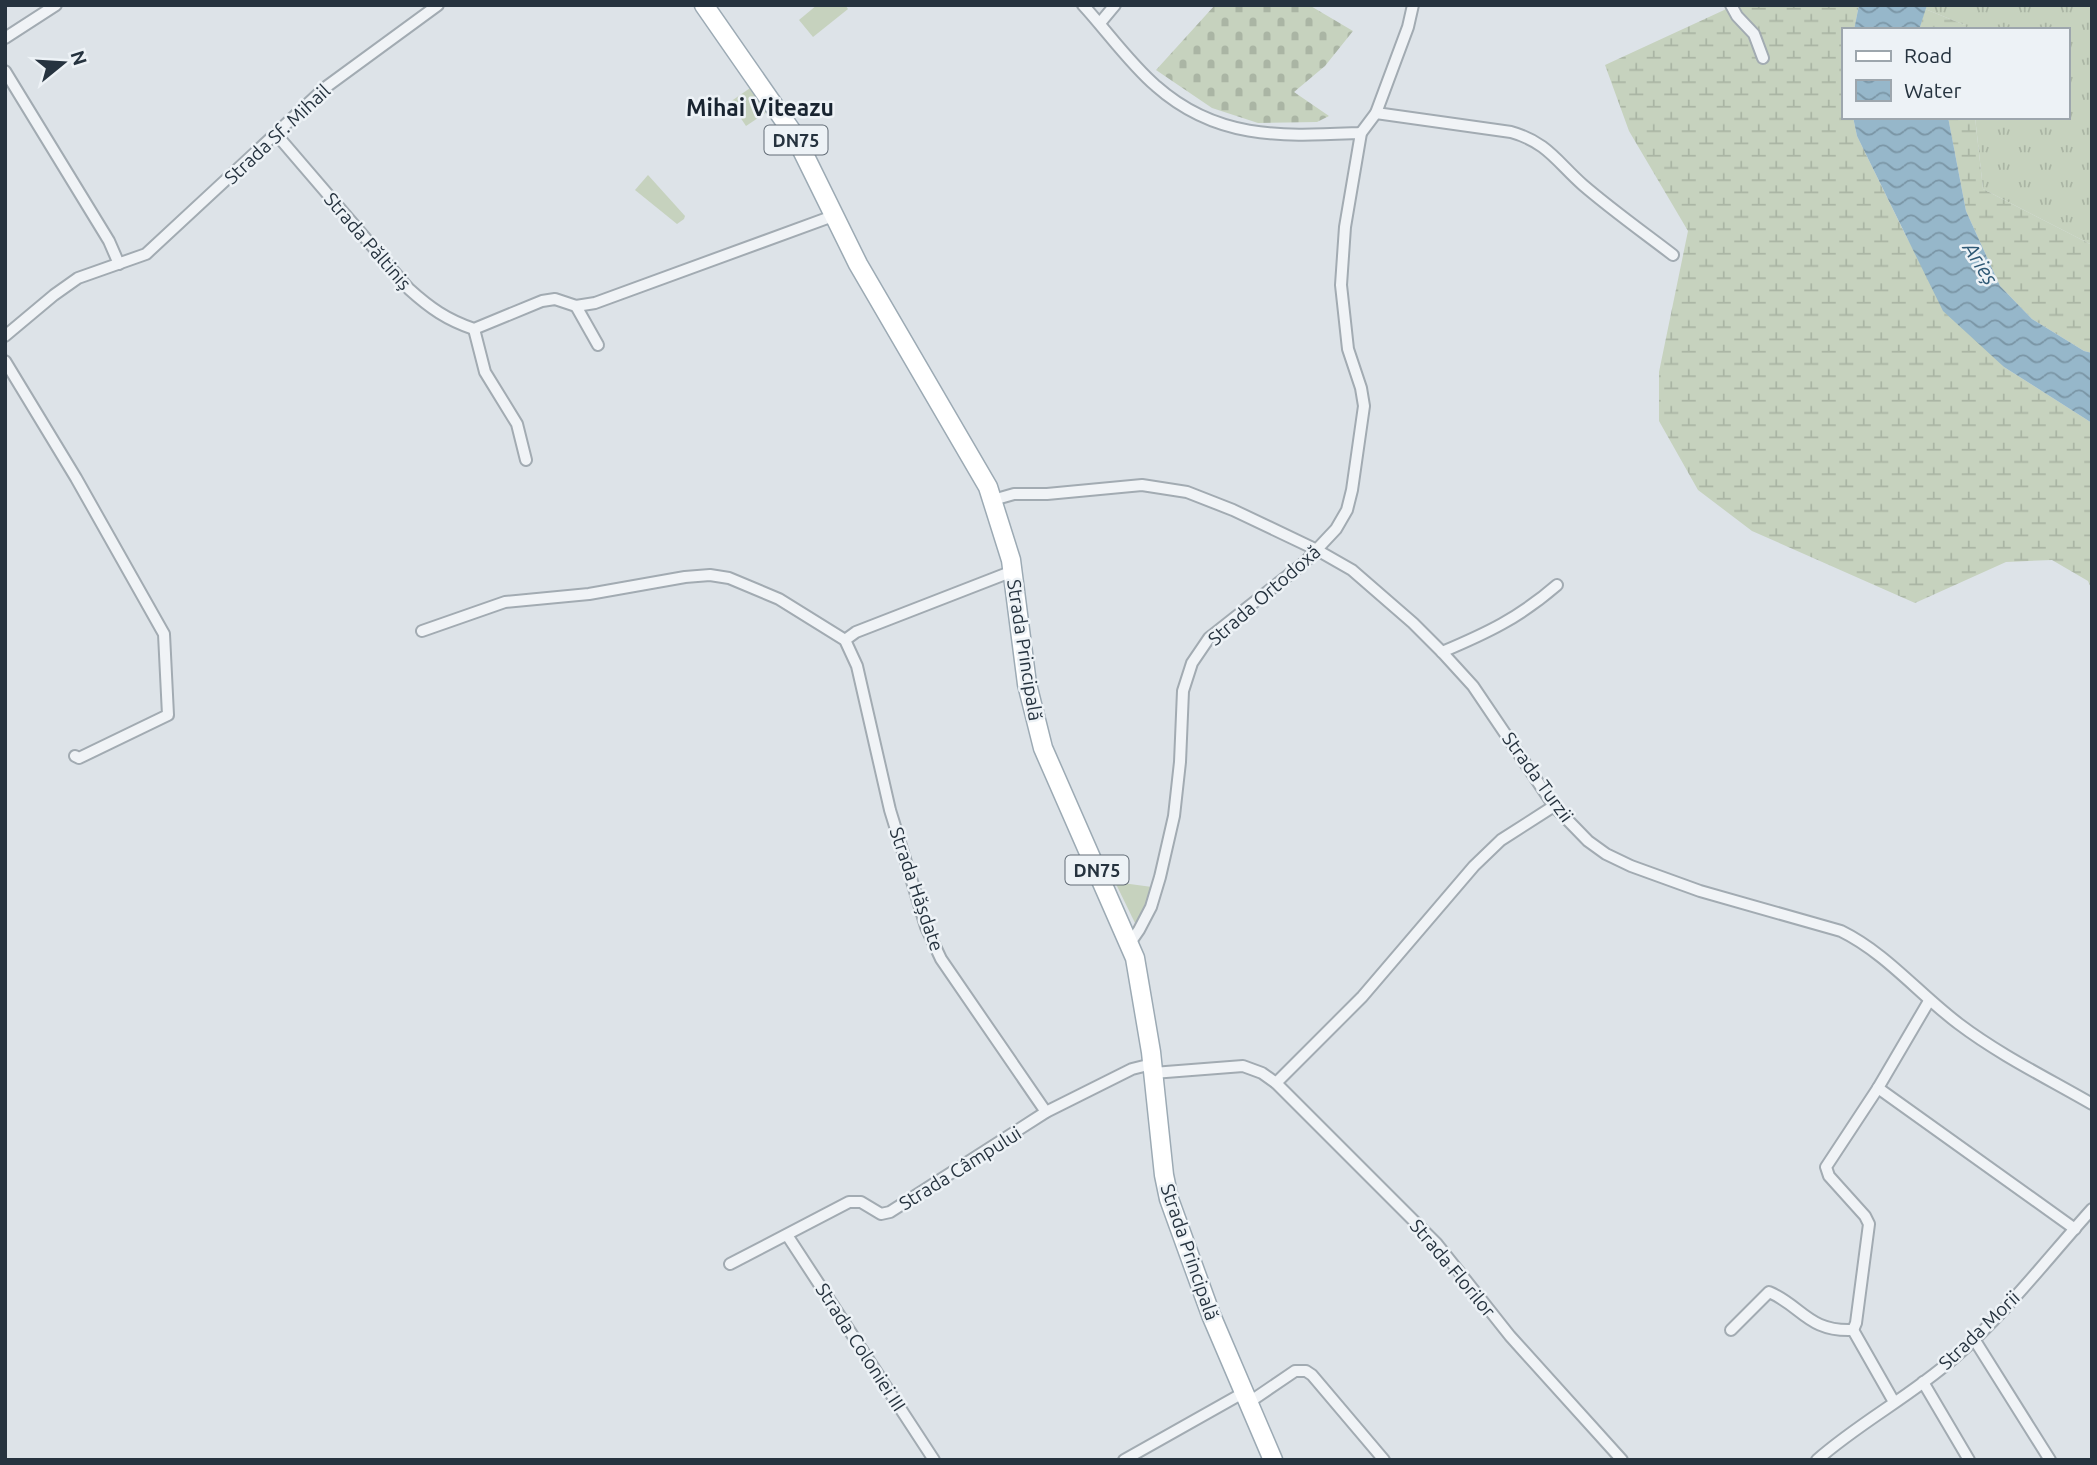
<svg xmlns="http://www.w3.org/2000/svg" width="2097" height="1465" font-family="Ubuntu,sans-serif">
<defs>
<pattern id="grass-tufts" width="24" height="20" patternUnits="userSpaceOnUse" patternTransform="scale(1.75)"><rect width="24" height="20" fill="#c6d2be"/><path d="M3 7l-1-3M5 7V3M7 7l1-3M15 17l-1-3M17 17v-4M19 17l1-3" fill="none" stroke="#aab5a4"/></pattern>
<pattern id="wetland-marsh" width="20" height="14" patternUnits="userSpaceOnUse" patternTransform="scale(1.75)"><rect width="20" height="14" fill="#c6d2be"/><path d="M1 5h8M5 5V1M11 12h8M15 12V8" fill="none" stroke="#aab5a4"/></pattern>
<pattern id="cemetery-stones" width="16" height="16" patternUnits="userSpaceOnUse" patternTransform="scale(1.75)"><rect width="16" height="16" fill="#c6d2be"/><path d="M2 7V4a2 2 0 0 1 4 0v3zM10 15v-3a2 2 0 0 1 4 0v3z" fill="#aab5a4"/></pattern>
<pattern id="water-waves" width="16" height="10" patternUnits="userSpaceOnUse" patternTransform="scale(1.75)"><rect width="16" height="10" fill="#96b7ca"/><path d="M0 5q4-4 8 0t8 0" fill="none" stroke="#7a95a5"/></pattern>
</defs>
<rect width="100%" height="100%" fill="#dde3e8"/>
<!-- grass -->
<polygon fill="url(#grass-tufts)" points="1927,5 2092,5 2092,245 1983,189 1975,117 2067,117 2067,30 1966,30 1965,25 1925,9"/>
<!-- wetland -->
<g fill="url(#wetland-marsh)">
<polygon points="1735,5 1859,5 1854,30 1843,30 1843,117 1853,117 1857,136 1906,236 1919,259 2004,367 2092,423 2092,590 2088,581 2052,560 2006,562 1915,603 1752,531 1698,490 1659,421 1659,372 1688,231 1629,131 1605,65"/>
<polygon points="1925,9 1965,25 1966,30 1919,30"/>
<polygon points="1948,117 1975,117 1983,189 2092,245 2092,353 2084,351 2032,319 2000,286 1966,211"/>
</g>
<!-- cemetery -->
<polygon fill="url(#cemetery-stones)" points="1215,5 1309,5 1353,31 1325,66 1294,92 1329,116 1317,122 1258,123 1212,108 1156,70"/>
<!-- park -->
<g fill="#c6d2be">
<polygon points="817,5 845,5 848,9 813,37 799,20"/>
<polygon points="753,86 770,110 746,126 730,102"/>
<polygon points="648,175 685,216 684,219 677,224 635,190"/>
<polygon points="1115,882 1152,887 1147,908 1135,923"/>
</g>
<!-- water -->
<g fill="url(#water-waves)">
<polygon points="1859,5 1927,5 1919,30 1854,30"/>
<polygon points="1853,117 1948,117 1966,211 2000,286 2032,319 2084,351 2092,353 2092,423 2004,367 1943,311 1857,136"/>
</g>
<g fill="none" stroke-linecap="round" stroke-linejoin="round">
<defs>
<g id="street">
<path d="M1083 5C1106 30 1131 65 1156 86 1218 141 1284 136 1361 133"/>
<polyline points="1731,5 1737,16 1754,34 1763,58"/>
<polyline points="1100,23 1115,5"/>
<polyline points="5,38 56,5"/>
<polyline points="5,71 109,241 119,264"/>
<path d="M1376 113 1511 132C1547 142 1557 162 1583 185 1612 210 1643 232 1673 255"/>
<path d="M276 134 409 289C430 308 447 320 474 329L542 301 555 299 576 306 595 303 833 216"/>
<polyline points="576,306 598,345"/>
<polyline points="474,329 485,372 517,424 526,460"/>
<polyline points="5,336 54,295 78,278 146,254 326,87 438,5"/>
<polyline points="5,361 76,478 164,634 168,715 79,758 75,756"/>
<path d="M993 500 1014 494H1047L1142 485 1187 492 1233 510 1317 550 1352 570 1413 623 1442 652 1473 686 1554 806 1588 841 1606 854 1631 866 1700 891 1841 931C1886 953 1919 994 1959 1024 2000 1055 2047 1078 2092 1104"/>
<polyline points="422,631 505,602 589,594 685,577 710,575 729,578 779,599 845,640 857,666 890,810 926,927 941,959 1046,1112"/>
<polyline points="845,640 856,632 1013,571"/>
<path d="M1442 652C1487 633 1519 618 1557 585"/>
<polyline points="1130,943 1139,930 1151,907 1160,877 1174,816 1180,762 1183,691 1192,663 1209,638 1305,562 1336,529 1347,510 1352,490 1364,406 1361,388 1348,349 1341,285 1345,227 1361,133 1376,113 1408,27 1413,5"/>
<polyline points="1153,1073 1243,1066 1262,1073 1276,1083 1437,1244 1510,1336 1622,1460"/>
<polyline points="1276,1083 1362,997 1474,866 1501,840 1554,806"/>
<polyline points="1878,1088 2075,1229"/>
<polyline points="787,1235 934,1460"/>
<polyline points="730,1264 849,1202 861,1202 881,1214 890,1212 1046,1112 1132,1069 1152,1064"/>
<path d="M1731 1330 1769 1292C1802 1306 1808 1332 1853 1330L1856 1323 1869 1224 1865 1216 1829 1176 1826 1167 1878 1088 1929 1001"/>
<polyline points="1853,1330 1894,1402"/>
<polyline points="1974,1339 2050,1460"/>
<polyline points="1923,1382 1969,1460"/>
<polyline points="1248,1403 1295,1371 1306,1371 1312,1375 1384,1460"/>
<polyline points="1124,1460 1243,1393"/>
<path d="M1817 1460C1860 1422 1911 1396 1954 1358 2005 1314 2047 1259 2092 1209"/>
</g>
<polyline id="primary" points="704,5 795,136 858,264 988,487 1011,560 1027,684 1043,748 1135,958 1151,1052 1164,1175 1169,1199 1211,1315 1273,1460"/>
</defs>
<!-- street casing -->
<use href="#street" stroke="#a2abb2" stroke-width="14"/>
<!-- primary casing -->
<use href="#primary" stroke="#9caab4" stroke-width="21"/>
<!-- street -->
<use href="#street" stroke="#f0f3f6" stroke-width="10"/>
<!-- primary -->
<use href="#primary" stroke="#fff" stroke-width="18"/>
</g>
<g text-anchor="middle" dominant-baseline="central" stroke-width="5" stroke-linejoin="round" paint-order="stroke">
<!-- shield labels -->
<g fill="#edf2f6" stroke="#626c76" stroke-width="2">
<rect x="764.5" y="125.5" width="63" height="29" rx="5"/>
<rect x="1065.5" y="855.5" width="63" height="29" rx="5"/>
</g>
<g font-size="18" font-weight="bold" fill="#26333f">
<text x="796" y="140">DN75</text>
<text x="1097" y="870">DN75</text>
</g>
<!-- street labels -->
<g font-size="19" fill="#26333f" stroke="#edf2f6">
<text transform="translate(277 134) rotate(-43)">Strada Sf. Mihail</text>
<text transform="translate(368 241) rotate(49)">Strada Păltiniș</text>
<text transform="translate(1264 595) rotate(-41)">Strada Ortodoxă</text>
<text transform="translate(1025 650) rotate(81)">Strada Principală</text>
<text transform="translate(1538 777) rotate(54)">Strada Turzii</text>
<text transform="translate(917 889) rotate(71)">Strada Hășdate</text>
<text transform="translate(960 1168) rotate(-32)">Strada Câmpului</text>
<text transform="translate(1190 1252) rotate(71)">Strada Principală</text>
<text transform="translate(1453 1268) rotate(50)">Strada Florilor</text>
<text transform="translate(1979 1330) rotate(-44)">Strada Morii</text>
<text transform="translate(861 1347) rotate(57)">Strada Coloniei III</text>
</g>
<!-- water labels -->
<g font-size="21" font-style="italic" fill="#2f5975" stroke="#edf2f6">
<text transform="translate(1981 263) rotate(58)">Arieș</text>
</g>
<!-- quarter labels -->
<g font-size="23" font-weight="bold" fill="#192430" stroke="#edf2f6">
<text x="760" y="107">Mihai Viteazu</text>
</g>
</g>
<!-- border -->
<rect width="2097" height="1465" fill="none" stroke="#26333f" stroke-width="14"/>
<!-- legend -->
<rect x="1842" y="28" width="228" height="91" fill="#edf2f6" stroke="#9da6ad" stroke-width="2"/>
<rect x="1856" y="51" width="35" height="10" fill="#ffffff" stroke="#9da6ad" stroke-width="2"/>
<text x="1904" y="63" font-size="21" fill="#26333f">Road</text>
<rect x="1856" y="80" width="35" height="21" fill="url(#water-waves)" stroke="#9da6ad" stroke-width="2"/>
<text x="1904" y="98" font-size="21" fill="#26333f">Water</text>
<!-- north arrow -->
<g transform="translate(63 63) rotate(72)" stroke="#edf2f6" stroke-width="5" paint-order="stroke">
<path d="M0-5L12 26L0 18L-12 26Z" fill="#26333f"/>
<text y="-10" font-size="19" font-weight="bold" text-anchor="middle" fill="#26333f">N</text>
</g>
</svg>
